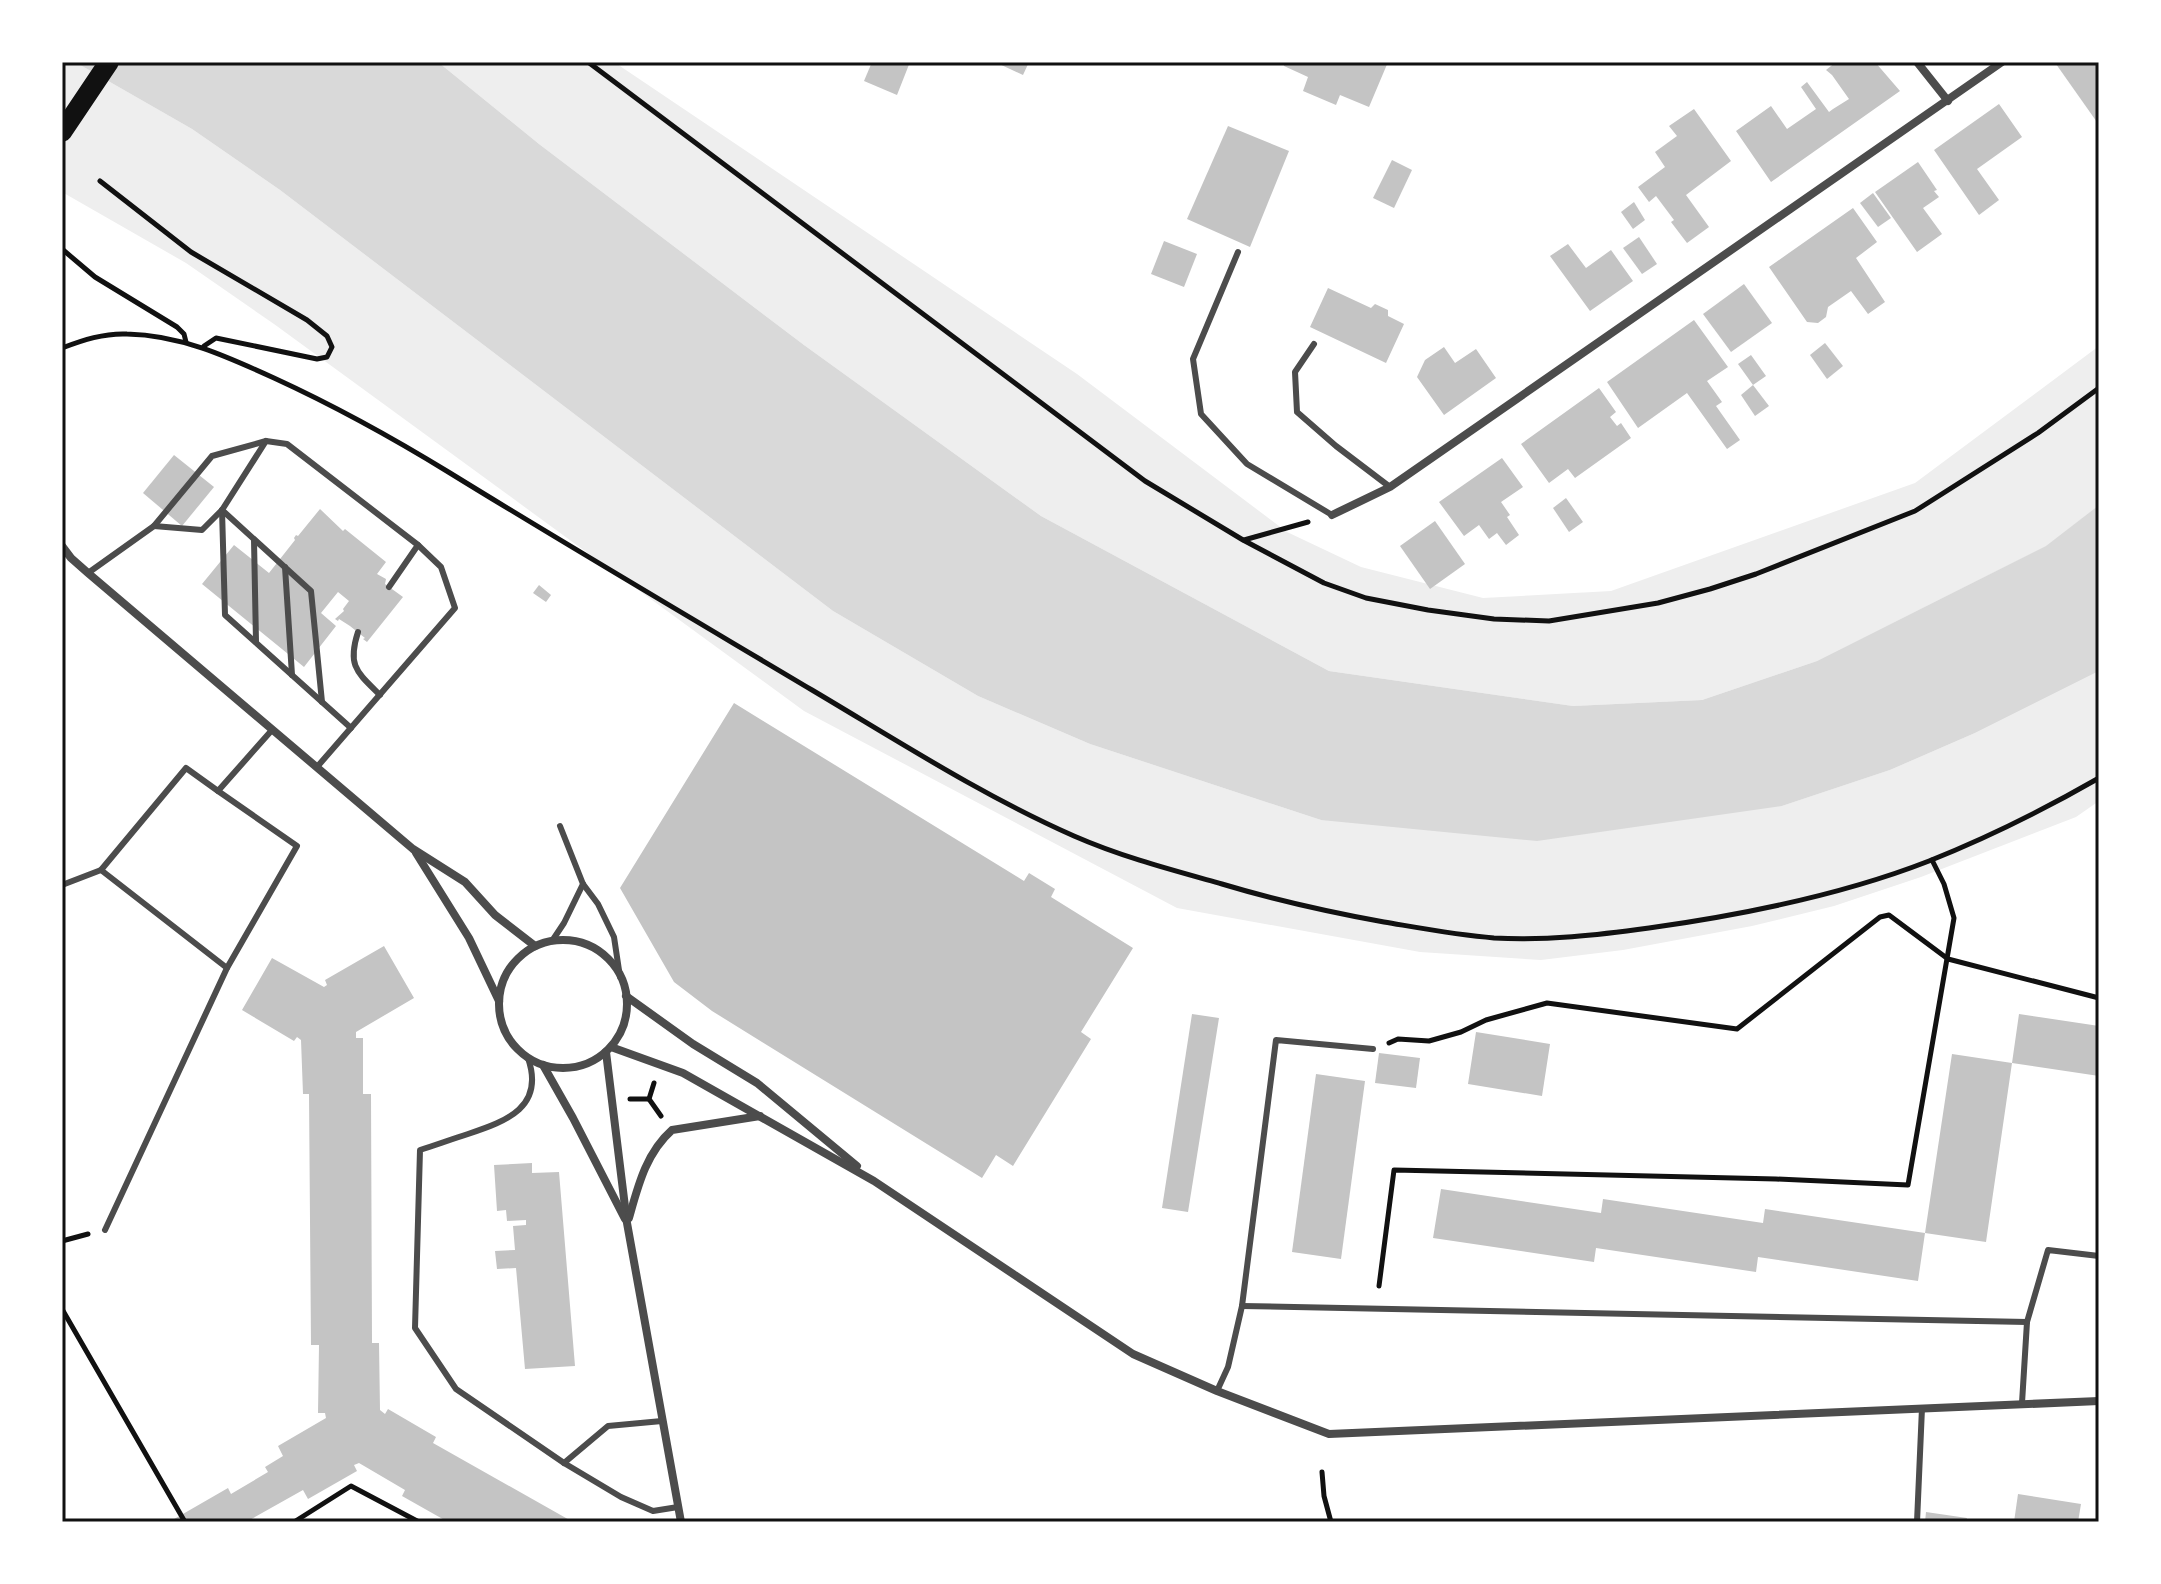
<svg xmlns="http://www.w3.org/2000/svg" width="2161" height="1584" font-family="Lato,sans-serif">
<rect width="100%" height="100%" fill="#fff"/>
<!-- green -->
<g fill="#eee">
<polygon points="62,62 75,62 192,129 280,190 833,611 978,696 1090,744 1321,820 1782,806 1890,770 1975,733 2099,671 2099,801 2076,817 1921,877 1834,906 1752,926 1623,950 1541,960 1420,952 1177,908 804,711 274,324 186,263 62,192"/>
<polygon points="438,62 614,62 1077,374 1287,532 1361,567 1483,598 1611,591 1915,483 2099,346 2099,505 2047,546 1817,661 1702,700 1573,706 1329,671 1041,516 804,345 539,144"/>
</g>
<!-- water -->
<polygon fill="#d9d9d9" points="75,62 438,62 539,144 804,345 1041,516 1329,671 1573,706 1702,700 1817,661 2046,546 2099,505 2099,671 1975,733 1890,770 1782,806 1537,841 1321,820 1090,744 978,696 833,611 280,190 192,129"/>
<!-- building -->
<g fill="#c4c4c4">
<polygon points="872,62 910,62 897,95 864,81"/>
<polygon points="995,62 1029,62 1023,75"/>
<polygon points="1283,62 1388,62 1369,107 1340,95 1336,105 1303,91 1308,77 1284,66"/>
<polygon points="1836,62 1842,62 1844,65 1848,62 1875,62 1900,91 1771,182 1736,131 1771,106 1787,129 1816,109 1801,87 1807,82 1829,112 1833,109 1849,99 1832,75 1826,70"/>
<polygon points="2058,62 2099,62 2099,125 2056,64"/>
<polygon points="1999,104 2022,137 1977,169 1999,200 1979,215 1934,150"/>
<polygon points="1694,109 1731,161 1686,195 1709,227 1687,243 1671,222 1674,220 1656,196 1649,202 1638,187 1665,167 1655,152 1677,136 1669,126"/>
<polygon points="1228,126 1289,151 1250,247 1187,219"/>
<polygon points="1392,160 1412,170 1394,208 1373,198"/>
<polygon points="1918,162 1937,190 1934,191 1939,197 1923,208 1942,234 1917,252 1875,192"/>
<polygon points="1873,193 1891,218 1878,227 1860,203"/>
<polygon points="1634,202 1645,220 1633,229 1621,212"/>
<polygon points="1853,208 1877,242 1856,258 1885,302 1868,314 1851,291 1828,307 1826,317 1818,323 1807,322 1769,267"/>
<polygon points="1639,237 1657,264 1642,274 1623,248"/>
<polygon points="1164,241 1197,254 1184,287 1151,274"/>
<polygon points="1568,244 1586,268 1611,250 1633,281 1590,311 1550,256"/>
<polygon points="1744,284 1772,323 1731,352 1703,314"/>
<polygon points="1328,288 1371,308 1375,304 1388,310 1388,316 1404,324 1386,363 1310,327"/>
<polygon points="1694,320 1728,367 1707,381 1722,402 1716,406 1740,440 1727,449 1687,393 1638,428 1607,382"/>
<polygon points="1825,343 1843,366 1827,379 1810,355"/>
<polygon points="1444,347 1455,363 1476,349 1496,378 1444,415 1417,377 1425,360"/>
<polygon points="1751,355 1766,376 1753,385 1738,364"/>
<polygon points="1753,385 1769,406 1755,416 1741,395"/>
<polygon points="1599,388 1616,412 1610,417 1617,426 1621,423 1631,438 1575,478 1568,469 1549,483 1521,444"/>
<polygon points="174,455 214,487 182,526 143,493"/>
<polygon points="1502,458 1523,487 1501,502 1510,515 1507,517 1519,535 1506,545 1497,533 1489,539 1479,525 1464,536 1439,502"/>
<polygon points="1566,498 1583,522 1569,532 1553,508"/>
<polygon points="320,509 343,531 345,529 386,562 377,574 386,579 385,584 403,597 367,642 363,639 365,638 350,626 339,619 338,621 335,619 344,611 343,609 349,601 338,592 321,613 336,626 304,667 202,584 234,545 269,573 295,540 294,538 296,535 298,536"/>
<polygon points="1435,521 1465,564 1430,589 1400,546"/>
<polygon points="539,585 551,595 546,602 533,593"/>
<polygon points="734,703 1024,881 1029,873 1055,889 1051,897 1133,948 1081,1032 1091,1039 1013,1166 996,1155 982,1178 712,1011 674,982 620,888"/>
<polygon points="384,946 414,998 356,1032 356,1038 363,1038 363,1094 371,1094 372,1343 379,1343 380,1410 385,1414 388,1409 436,1437 433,1443 573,1522 448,1522 402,1496 405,1490 359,1463 354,1465 357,1471 308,1499 303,1490 246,1522 169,1522 228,1488 231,1494 268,1472 265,1467 283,1456 278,1446 326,1418 325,1413 318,1413 319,1345 311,1345 309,1094 303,1094 301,1040 297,1037 294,1041 242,1010 272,958 324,987 327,985 325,980"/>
<polygon points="1192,1014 1219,1018 1188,1212 1162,1208"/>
<polygon points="2019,1014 2099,1026 2099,1076 2012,1063 1986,1242 1925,1233 1952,1054 2012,1063"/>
<polygon points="1476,1032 1550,1044 1542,1096 1468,1084"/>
<polygon points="1379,1053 1420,1058 1416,1088 1375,1083"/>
<polygon points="1316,1074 1365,1081 1341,1259 1292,1252"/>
<polygon points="532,1163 532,1173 559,1172 575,1366 525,1369 516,1268 497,1269 495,1251 515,1250 513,1226 526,1225 526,1220 507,1221 506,1210 497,1211 494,1165"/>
<polygon points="1441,1189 1601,1213 1603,1199 1763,1223 1765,1209 1925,1233 1918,1281 1758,1257 1756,1272 1596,1248 1594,1262 1433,1238"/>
<polygon points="2018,1494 2081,1504 2078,1522 2014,1522"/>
<polygon points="1926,1512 1967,1518 1966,1522 1925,1522"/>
</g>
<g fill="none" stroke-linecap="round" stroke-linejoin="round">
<!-- path -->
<g stroke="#111" stroke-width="5">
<polyline points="588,62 1145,481 1243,540 1324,583 1366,598 1428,610 1494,619 1549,621 1658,603 1710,589 1756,574 1915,511 2038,433 2099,388"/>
<polyline points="100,181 191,252 307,320 327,336 332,347 327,357 317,359 216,338 204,346"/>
<polyline points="62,249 95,277 177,327 184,334 186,342"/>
<path d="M62 348C83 340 104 333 127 334 180 335 226 356 274 378 335 406 393 438 450 473 570 547 691 618 812 690 898 741 983 796 1074 836 1122 857 1172 870 1222 884 1275 900 1329 912 1384 922 1420 928 1457 935 1494 938 1546 941 1598 935 1649 928 1742 915 1842 895 1929 861 1987 838 2045 809 2099 778"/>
<polyline points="1244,540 1308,522"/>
<polyline points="1389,1043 1398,1039 1429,1041 1461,1032 1486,1020 1547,1003 1737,1029 1880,917 1889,915 1948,959 2099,998"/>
<polyline points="654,1083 649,1099 661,1116"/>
<polyline points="630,1099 649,1099"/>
<polyline points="62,1241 88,1234"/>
<polyline points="1379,1286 1394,1170 1776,1179 1908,1185 1954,918 1944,884 1932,860"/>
<polyline points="62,1309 185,1522"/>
<polyline points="1322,1472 1324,1496 1331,1522"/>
<polyline points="294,1522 351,1486 419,1522"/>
</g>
<!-- service -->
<g stroke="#4c4c4c" stroke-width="6">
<polyline points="1238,252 1193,359 1201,414 1247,464 1332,515"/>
<polyline points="1314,344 1295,372 1297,412 1336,446 1390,487"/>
<polyline points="222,510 225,615 351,728"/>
<polyline points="222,510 311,591 322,702"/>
<polyline points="154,526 202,530 222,510 266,441"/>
<polyline points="254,540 256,642"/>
<polyline points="285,567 292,675"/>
<polyline points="88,573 154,526 212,456 266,441 287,444 418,545 441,567 455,608 317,767"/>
<polyline points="389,587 418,545"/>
<path d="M358 632C347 666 357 672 380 695"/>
<polyline points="560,826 583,884 598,904 614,937 620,977"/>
<polyline points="62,885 101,870"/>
<polyline points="552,941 564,923 583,884"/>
<polyline points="227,968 101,870 186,768 218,791 272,730"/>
<path d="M528 1058C545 1107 507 1121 468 1134 452 1139 436 1145 420 1150L415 1328 456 1389 564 1463 621 1497 653 1511 678 1507"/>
<polyline points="105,1230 227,968 297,846 218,791"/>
<polyline points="1242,1306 2027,1322"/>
<polyline points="1217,1391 1228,1367 1242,1306 1276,1040 1373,1049"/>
<polyline points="2022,1403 2027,1322 2048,1250 2099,1256"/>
<polyline points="564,1463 608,1426 662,1421"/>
<polyline points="1917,1522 1922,1408"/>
</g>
<!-- minor -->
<g stroke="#4c4c4c" stroke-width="8">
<polyline points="1917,62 1948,101"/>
<polyline points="1332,515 1390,487 2002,62"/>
<polyline points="62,546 71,558 88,573 413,849 465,882 495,915 535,946"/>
<polyline points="416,853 469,938 499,1001"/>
<circle cx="563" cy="1004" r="64"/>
<polyline points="626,996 693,1044 757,1083 857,1166"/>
<polyline points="611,1047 683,1073 874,1181 1133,1354 1217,1391 1329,1434 2099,1401"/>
<polyline points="606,1052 627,1223 681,1522"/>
<polyline points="543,1065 573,1118 625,1219"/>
<path d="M629 1218C638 1186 646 1153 672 1130L760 1116"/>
</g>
<!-- primary -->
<polyline stroke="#111" stroke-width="20" points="62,132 109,62"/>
</g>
<!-- border -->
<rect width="2161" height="1584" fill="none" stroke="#ffffff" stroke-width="128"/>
<rect x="64" y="64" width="2033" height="1456" fill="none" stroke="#111" stroke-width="3"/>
</svg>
